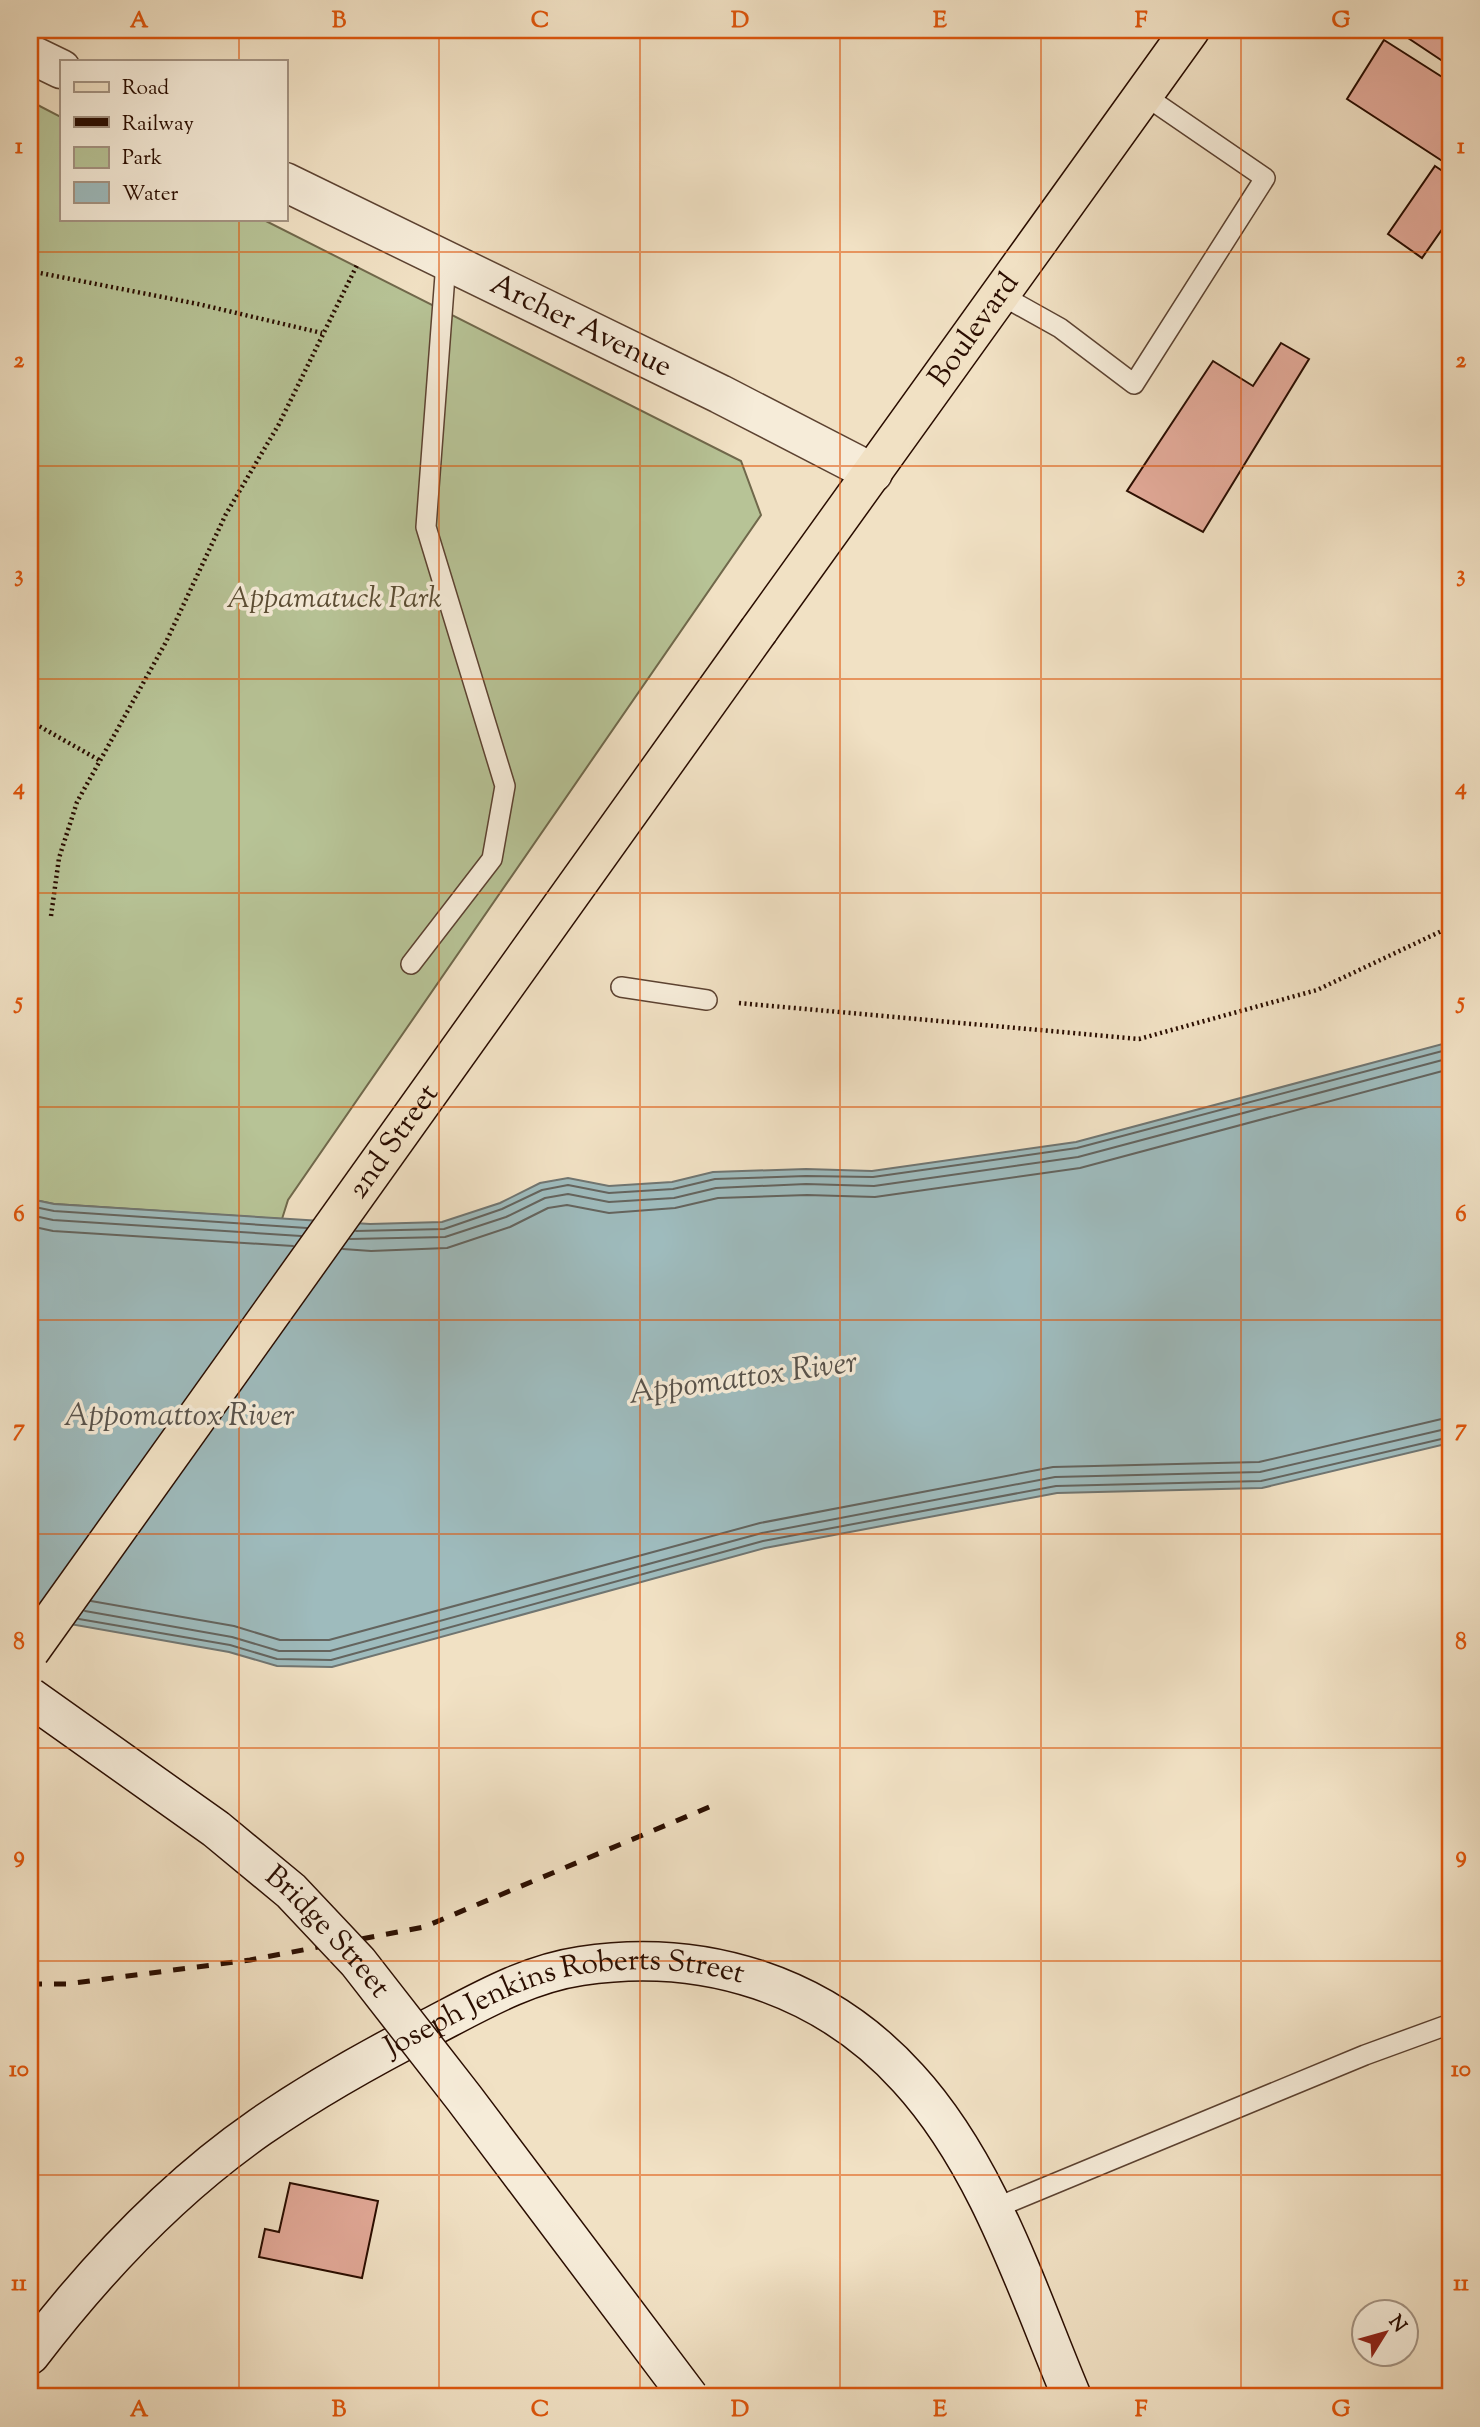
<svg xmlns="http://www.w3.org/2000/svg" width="1480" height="2427" font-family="'Sorts Mill Goudy',serif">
<rect width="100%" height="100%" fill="#f1e1c4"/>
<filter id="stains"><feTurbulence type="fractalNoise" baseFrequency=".00286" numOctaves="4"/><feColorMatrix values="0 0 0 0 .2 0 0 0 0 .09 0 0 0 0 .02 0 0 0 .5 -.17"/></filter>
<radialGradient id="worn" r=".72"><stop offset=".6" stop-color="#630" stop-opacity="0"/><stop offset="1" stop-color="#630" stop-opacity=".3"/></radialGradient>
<!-- green -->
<polygon fill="#b7c396" stroke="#70684b" stroke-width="2" points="30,101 61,117 61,219 262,219 741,461 761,515 288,1200 282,1219 54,1204 30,1199"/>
<!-- water -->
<polygon fill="#9ebbbd" stroke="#707571" stroke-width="2" points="1450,1042 1450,1443 1262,1488 1057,1493 765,1548 332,1667 277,1666 229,1652 30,1617 30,1199 54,1204 370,1224 442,1222 500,1203 540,1183 568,1178 609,1186 672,1182 713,1172 806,1169 872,1171 1076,1142"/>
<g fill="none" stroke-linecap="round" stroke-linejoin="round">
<!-- shore -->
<g stroke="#64645e" stroke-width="2">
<polyline points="30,1206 54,1211 307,1228"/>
<polyline points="30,1215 53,1220 301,1236"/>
<polyline points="30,1226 53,1231 293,1246"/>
<polyline points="356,1231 444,1229 502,1209 542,1190 568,1185 609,1193 673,1189 715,1179 806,1176 873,1177 1077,1148 1450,1049"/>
<polyline points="350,1239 445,1237 506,1217 545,1198 568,1194 609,1202 674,1198 716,1188 806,1184 874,1186 1078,1157 1450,1058"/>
<polyline points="343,1249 371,1251 447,1248 510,1227 548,1208 567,1205 609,1213 675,1208 718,1198 807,1195 875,1197 1080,1168 1450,1069"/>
<polyline points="91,1601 234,1626 280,1640 329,1640 760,1523 1053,1467 1259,1462 1450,1417"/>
<polyline points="85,1611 232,1637 279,1651 330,1651 762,1533 1055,1477 1260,1472 1450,1428"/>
<polyline points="79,1619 230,1645 277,1659 331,1660 763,1541 1056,1486 1261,1481 1450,1437"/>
</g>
</g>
<!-- building -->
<g fill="#e2a998" stroke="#2a0d00" stroke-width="2">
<polygon points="1396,30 1450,30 1450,66"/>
<polygon points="1384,40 1450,82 1450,166 1347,99"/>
<polygon points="1435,166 1450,176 1450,218 1422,258 1388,234"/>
<polygon points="1281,343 1309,359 1203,532 1127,491 1213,361 1253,386"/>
<polygon points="290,2183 378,2201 362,2278 259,2257 265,2229 279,2232"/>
</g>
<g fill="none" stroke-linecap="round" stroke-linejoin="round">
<defs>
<g id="lane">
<polyline points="999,294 1060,328 1134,384 1265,178 1144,95"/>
<polyline points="411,964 492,859 505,786 426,527 446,262"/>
<polyline points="621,987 707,1000"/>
<polyline points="993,2209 1365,2055 1450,2024"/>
</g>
<g id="street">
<polyline points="30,54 61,69"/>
<path id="s1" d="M285 182 720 394 873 473"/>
</g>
<g id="secondary">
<path id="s2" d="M30 2355C95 2270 172 2188 260 2127 315 2089 372 2057 431 2027 479 2002 527 1974 581 1966 704 1947 824 1985 908 2078 988 2165 1027 2290 1072 2397"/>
</g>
<g id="primary">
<path id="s3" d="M759 630 1190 30"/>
</g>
</defs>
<!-- lane casing -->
<use href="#lane" stroke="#5c4231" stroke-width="22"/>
<!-- street casing -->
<use href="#street" stroke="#5c4231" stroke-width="41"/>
<!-- secondary casing -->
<use href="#secondary" stroke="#2a0d00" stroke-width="41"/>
<!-- primary casing -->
<use href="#primary" stroke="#2a0d00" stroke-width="41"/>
<!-- path -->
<g stroke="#2a0d00" stroke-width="4.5" stroke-dasharray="2 3.5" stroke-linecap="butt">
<polyline points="30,271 198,304 322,333"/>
<polyline points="30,721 99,760"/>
<polyline points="51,916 59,858 77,802 166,642 226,514 279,424 357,265"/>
<polyline points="739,1003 1139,1039 1317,990 1450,927"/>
</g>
<!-- lane -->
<use href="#lane" stroke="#f6ecd9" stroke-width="19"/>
<!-- street -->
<use href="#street" stroke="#f6ecd9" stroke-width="38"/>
<!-- secondary -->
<use href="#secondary" stroke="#f6ecd9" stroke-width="38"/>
<!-- primary -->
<use href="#primary" stroke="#f1e1c4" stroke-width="38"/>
<!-- rail -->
<polyline stroke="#2a0d00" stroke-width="5" stroke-dasharray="12 12" stroke-linecap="butt" points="30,1984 67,1984 250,1960 424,1927 714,1805"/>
<defs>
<g id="secondary-bridge">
<path id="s4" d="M30 1697 216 1829 291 1891 358 1962 464 2098 689 2397"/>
</g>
<g id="primary-bridge">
<path id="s5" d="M30 1651 759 630"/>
</g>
</defs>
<!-- secondary-bridge casing -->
<use href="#secondary-bridge" stroke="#2a0d00" stroke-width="41" stroke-linecap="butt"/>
<!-- primary-bridge casing -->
<use href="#primary-bridge" stroke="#2a0d00" stroke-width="41" stroke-linecap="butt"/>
<!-- secondary-bridge -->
<use href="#secondary-bridge" stroke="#f6ecd9" stroke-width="38"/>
<!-- primary-bridge -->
<use href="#primary-bridge" stroke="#f1e1c4" stroke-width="38"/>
</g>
<!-- grid -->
<path fill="none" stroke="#de550b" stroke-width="2" stroke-opacity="0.55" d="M239 30V61M439 30V2397M640 30V2397M840 30V2397M1041 30V2397M1241 30V2397M239 219V2397M30 252H1450M30 466H1450M30 679H1450M30 893H1450M30 1107H1450M30 1320H1450M30 1534H1450M30 1748H1450M30 1961H1450M30 2175H1450"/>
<g text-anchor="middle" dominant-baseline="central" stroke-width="7" stroke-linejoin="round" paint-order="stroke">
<!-- street labels -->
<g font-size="30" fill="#2a0d00" stroke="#f6ecd9">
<text stroke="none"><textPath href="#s1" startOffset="329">Archer Avenue</textPath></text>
<text stroke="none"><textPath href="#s3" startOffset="369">Boulevard</textPath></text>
<text stroke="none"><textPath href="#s5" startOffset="626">2nd Street</textPath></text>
<text stroke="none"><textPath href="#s4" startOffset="380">Bridge Street</textPath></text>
<text stroke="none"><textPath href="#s2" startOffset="662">Joseph Jenkins Roberts Street</textPath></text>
</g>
<!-- park labels -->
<g font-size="30" font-style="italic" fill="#5b4d34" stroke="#f6ecd9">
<text x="334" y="599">Appamatuck Park</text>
</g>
<!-- water labels -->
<g font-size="32" font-style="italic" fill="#58534c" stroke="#f6ecd9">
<text transform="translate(743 1379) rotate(-8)">Appomattox River</text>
<text x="179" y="1417">Appomattox River</text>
</g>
</g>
<!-- margin -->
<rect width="1480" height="2427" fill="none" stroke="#f1e1c4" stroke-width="77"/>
<!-- legend -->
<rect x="60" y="60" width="228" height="161" fill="#f6ecd9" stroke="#a49382" stroke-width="2"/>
<rect x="74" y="82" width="35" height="10" fill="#f1e1c4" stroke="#a49382" stroke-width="2"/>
<text x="122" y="94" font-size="21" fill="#2a0d00">Road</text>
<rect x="74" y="117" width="35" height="10" fill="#2a0d00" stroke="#a49382" stroke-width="2"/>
<text x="122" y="130" font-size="21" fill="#2a0d00">Railway</text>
<rect x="74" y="147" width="35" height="21" fill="#b7c396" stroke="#a49382" stroke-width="2"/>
<text x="122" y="164" font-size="21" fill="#2a0d00">Park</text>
<rect x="74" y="182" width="35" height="21" fill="#9ebbbd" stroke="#a49382" stroke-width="2"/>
<text x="122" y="200" font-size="21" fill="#2a0d00">Water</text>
<!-- north arrow -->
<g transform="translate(1385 2333) rotate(53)"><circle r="33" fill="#f6ecd9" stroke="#a49382" stroke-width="2"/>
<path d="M0-5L12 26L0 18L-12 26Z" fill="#8f2418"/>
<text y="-10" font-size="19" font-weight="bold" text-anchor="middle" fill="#2a0d00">N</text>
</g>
<rect x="38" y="38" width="1404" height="2350" fill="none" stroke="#de550b" stroke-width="2.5"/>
<g font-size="23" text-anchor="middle" font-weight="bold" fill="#de550b">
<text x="139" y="27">A</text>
<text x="339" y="27">B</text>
<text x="540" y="27">C</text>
<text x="740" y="27">D</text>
<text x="940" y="27">E</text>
<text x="1141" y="27">F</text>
<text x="1341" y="27">G</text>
<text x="19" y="153">1</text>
<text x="1461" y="153">1</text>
<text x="19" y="367">2</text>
<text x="1461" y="367">2</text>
<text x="19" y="581">3</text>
<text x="1461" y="581">3</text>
<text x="19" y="794">4</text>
<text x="1461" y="794">4</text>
<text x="19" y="1008">5</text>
<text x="1461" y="1008">5</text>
<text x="19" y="1221">6</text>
<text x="1461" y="1221">6</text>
<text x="19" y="1435">7</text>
<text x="1461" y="1435">7</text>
<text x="19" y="1649">8</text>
<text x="1461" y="1649">8</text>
<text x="19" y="1862">9</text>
<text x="1461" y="1862">9</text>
<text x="19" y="2076">10</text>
<text x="1461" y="2076">10</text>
<text x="19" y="2290">11</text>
<text x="1461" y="2290">11</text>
<text x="139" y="2416">A</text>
<text x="339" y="2416">B</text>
<text x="540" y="2416">C</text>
<text x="740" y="2416">D</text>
<text x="940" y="2416">E</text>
<text x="1141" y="2416">F</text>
<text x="1341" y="2416">G</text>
</g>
<rect width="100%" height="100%" filter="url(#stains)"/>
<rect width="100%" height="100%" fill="url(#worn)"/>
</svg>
